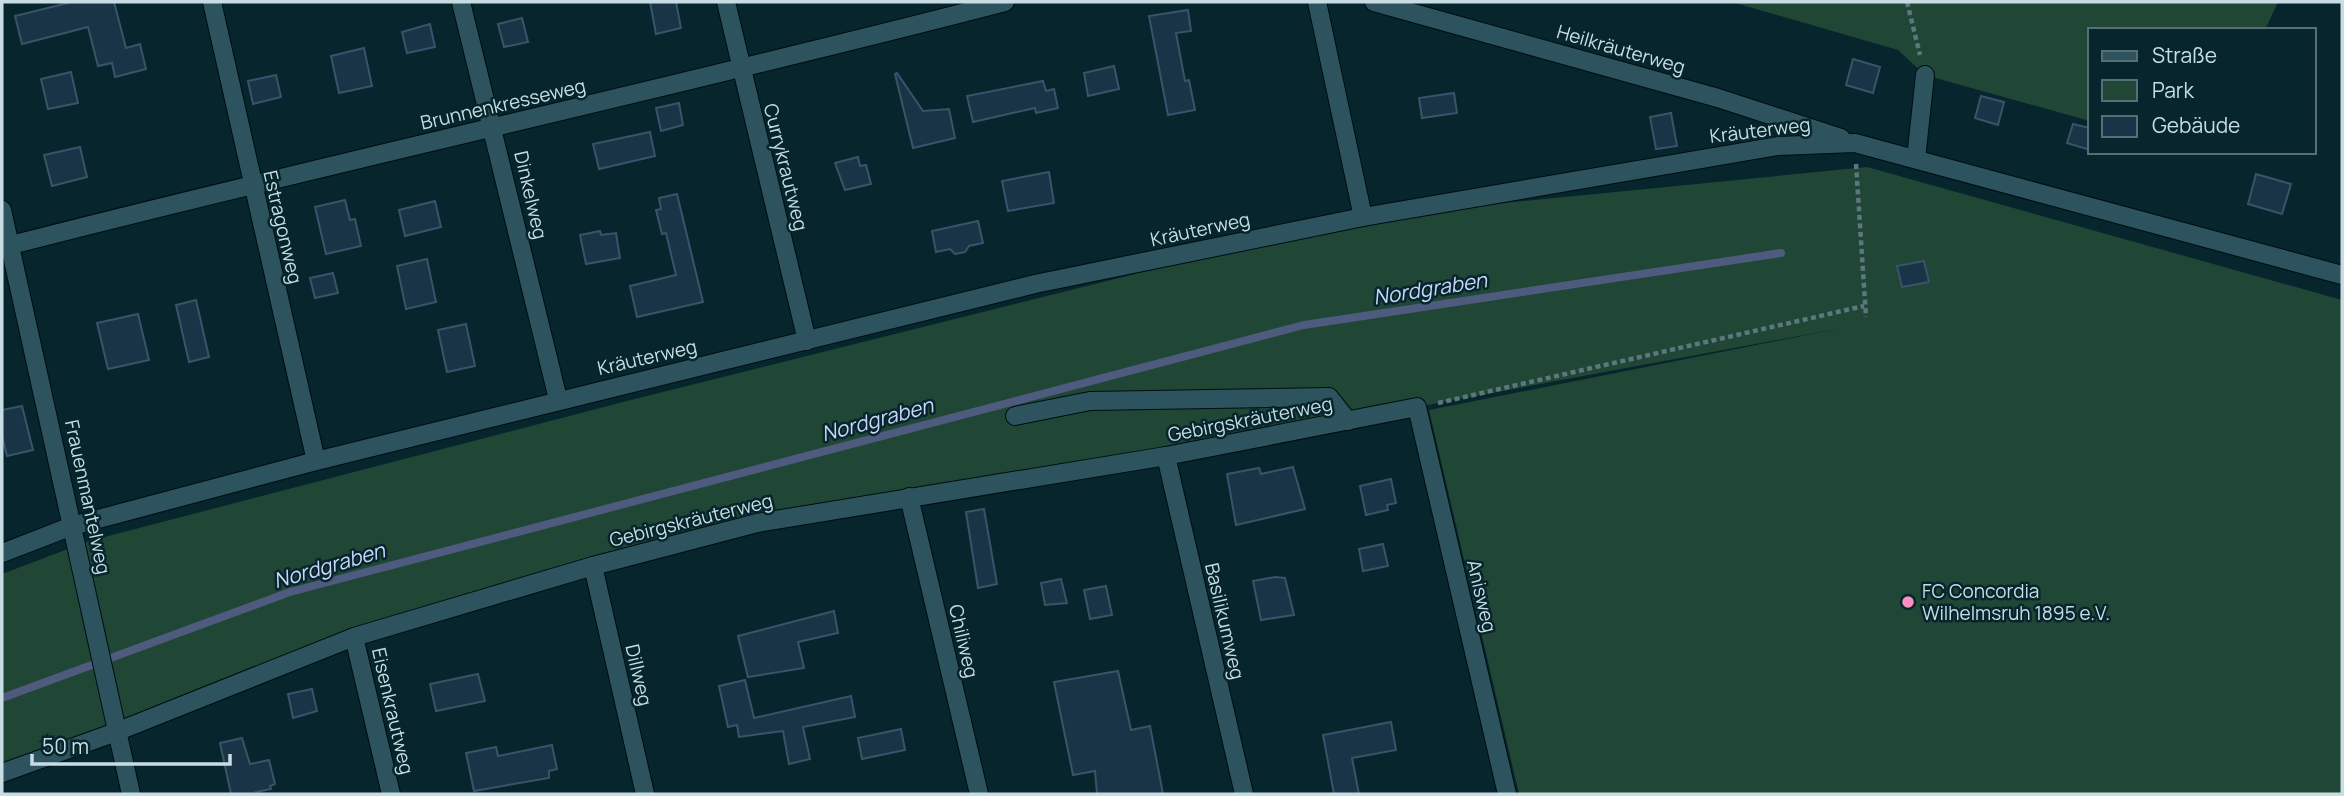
<svg xmlns="http://www.w3.org/2000/svg" width="2344" height="796" font-family="Manrope,sans-serif">
<rect width="100%" height="100%" fill="#06252d"/>
<!-- green -->
<g fill="#204635">
<polygon points="1732,2 2278,2 2265,30 2090,30 2090,121 1925,75 1898,50"/>
<polygon points="1867,167 2342,300 2342,794 1519,794 1429,410 1842,328 1417,407 757,523 354,637 2,773 2,574 89,541 623,402 1363,217"/>
</g>
<g fill="none" stroke-linecap="round" stroke-linejoin="round">
<!-- stream -->
<polyline stroke="#4e5a7e" stroke-width="8" points="2,698 290,592 1304,325 1781,253"/>
</g>
<!-- building -->
<g fill="#1a3447" stroke="#395368" stroke-width="2">
<polygon points="72,2 114,2 126,48 140,44 146,69 115,77 112,63 98,66 88,27 22,44 15,16"/>
<polygon points="650,2 676,2 681,28 656,34"/>
<polygon points="1188,10 1191,31 1176,33 1185,81 1189,80 1195,110 1168,115 1149,16"/>
<polygon points="522,18 528,42 504,47 498,24"/>
<polygon points="430,24 435,47 407,53 402,32"/>
<polygon points="364,48 372,86 339,93 331,56"/>
<polygon points="1853,59 1880,67 1873,93 1846,85"/>
<polygon points="1114,66 1119,89 1088,96 1084,73"/>
<polygon points="71,72 78,103 48,109 41,79"/>
<polygon points="897,73 923,111 949,109 955,138 913,148 895,74"/>
<polygon points="276,75 281,97 253,104 248,81"/>
<polygon points="1043,81 1046,91 1054,89 1058,108 1036,113 1035,108 973,122 967,96"/>
<polygon points="1454,93 1457,113 1422,118 1419,98"/>
<polygon points="1981,96 2004,102 1998,125 1975,118"/>
<polygon points="679,103 683,125 661,131 656,108"/>
<polygon points="1671,113 1677,146 1656,149 1650,117"/>
<polygon points="2073,124 2090,128 2090,150 2067,143"/>
<polygon points="650,132 655,156 599,169 593,144"/>
<polygon points="80,147 87,177 52,186 44,155"/>
<polygon points="858,157 860,166 866,165 871,184 845,190 835,163"/>
<polygon points="1049,172 1054,203 1008,211 1002,181"/>
<polygon points="2256,174 2291,184 2282,214 2248,204"/>
<polygon points="677,194 703,302 637,317 630,286 676,275 666,233 662,234 656,210 661,209 659,198"/>
<polygon points="345,200 350,220 355,219 361,246 326,254 315,207"/>
<polygon points="435,201 441,227 405,236 399,210"/>
<polygon points="978,221 983,243 969,246 965,252 955,254 950,249 936,252 932,231"/>
<polygon points="600,231 601,235 616,233 620,258 586,264 580,235"/>
<polygon points="427,259 436,302 406,309 397,266"/>
<polygon points="1924,261 1929,282 1902,287 1897,266"/>
<polygon points="333,273 338,293 315,298 310,278"/>
<polygon points="196,300 209,357 189,362 176,305"/>
<polygon points="138,314 149,360 108,369 97,323"/>
<polygon points="466,324 475,366 447,372 438,330"/>
<polygon points="22,406 33,450 7,456 2,436 2,410"/>
<polygon points="1293,467 1305,509 1236,525 1227,474 1259,468 1261,474"/>
<polygon points="1391,479 1396,503 1387,505 1388,510 1366,515 1360,486"/>
<polygon points="984,509 997,584 978,588 966,512"/>
<polygon points="1383,544 1388,566 1363,571 1359,549"/>
<polygon points="1275,577 1285,578 1294,615 1261,620 1253,581"/>
<polygon points="1061,579 1067,603 1045,605 1041,583"/>
<polygon points="1106,586 1112,615 1090,619 1084,590"/>
<polygon points="834,611 838,633 798,642 804,668 748,677 738,636"/>
<polygon points="1118,671 1131,730 1150,726 1163,794 1097,794 1095,771 1073,775 1054,682"/>
<polygon points="478,674 485,701 436,711 430,684"/>
<polygon points="745,680 754,718 851,696 855,717 803,727 810,759 789,764 783,731 739,737 737,725 728,727 719,686"/>
<polygon points="312,689 317,711 293,718 288,694"/>
<polygon points="1391,722 1396,750 1352,758 1359,794 1334,794 1323,735"/>
<polygon points="901,729 905,750 862,759 858,738"/>
<polygon points="242,738 250,764 269,760 275,784 270,786 271,789 256,792 257,794 231,794 220,743"/>
<polygon points="552,745 557,769 549,771 549,778 474,791 466,753 496,747 498,756"/>
</g>
<g fill="none" stroke-linecap="round" stroke-linejoin="round">
<defs>
<g id="minor">
<polyline points="212,2 316,461"/>
<polyline points="461,2 558,399"/>
<polyline points="726,2 807,341"/>
<polyline points="1317,2 1363,217"/>
<polyline points="1374,2 1718,98 1841,138"/>
<polyline points="1916,159 1925,75"/>
<polyline points="2,210 131,794"/>
<path d="M11 245C341 160 674 88 1005 2"/>
<polyline points="1015,416 1090,401 1329,397 1348,421"/>
<polyline points="1166,456 1244,794"/>
<polyline points="909,497 979,794"/>
<polyline points="2,553 72,526 316,461 1035,284 1363,217 1778,146 1855,143 2342,275"/>
<polyline points="593,566 645,794"/>
<polyline points="354,637 391,794"/>
<polyline points="2,773 116,732 354,637 593,566 757,523 1166,456 1417,407 1507,794"/>
</g>
</defs>
<!-- minor casing -->
<use href="#minor" stroke="#000d12" stroke-width="20"/>
<!-- path -->
<g stroke="#5c777e" stroke-width="4.5" stroke-dasharray="5 3.5" stroke-linecap="butt">
<polyline points="1907,2 1920,55"/>
<polyline points="1856,164 1866,317"/>
<polyline points="1438,403 1864,306"/>
</g>
<!-- minor -->
<use href="#minor" stroke="#2d545e" stroke-width="18"/>
</g>
<!-- markers -->
<circle fill="#fd8ec0" stroke="#06252d" stroke-width="2.5" cx="1908" cy="602" r="7"/>
<g text-anchor="middle" dominant-baseline="central" stroke-width="5" stroke-linejoin="round" paint-order="stroke">
<!-- street labels -->
<g font-size="19" fill="#c8dde3" stroke="#06252d">
<text transform="translate(1621 49) rotate(16)">Heilkräuterweg</text>
<text transform="translate(503 104) rotate(-13)">Brunnenkresseweg</text>
<text transform="translate(1760 130) rotate(-7)">Kräuterweg</text>
<text transform="translate(786 167) rotate(76)">Currykrautweg</text>
<text transform="translate(531 195) rotate(77)">Dinkelweg</text>
<text transform="translate(283 227) rotate(77)">Estragonweg</text>
<text transform="translate(1200 229) rotate(-12)">Kräuterweg</text>
<text transform="translate(647 357) rotate(-13)">Kräuterweg</text>
<text transform="translate(1250 419) rotate(-11)">Gebirgskräuterweg</text>
<text transform="translate(88 497) rotate(78)">Frauenmantelweg</text>
<text transform="translate(691 520) rotate(-14)">Gebirgskräuterweg</text>
<text transform="translate(1482 596) rotate(77)">Anisweg</text>
<text transform="translate(1225 621) rotate(77)">Basilikumweg</text>
<text transform="translate(964 641) rotate(77)">Chiliweg</text>
<text transform="translate(639 675) rotate(77)">Dillweg</text>
<text transform="translate(393 711) rotate(77)">Eisenkrautweg</text>
</g>
<!-- poi labels -->
<g font-size="19" fill="#c8dde3" stroke="#06252d" text-anchor="start">
<text x="1922" y="591">FC Concordia<tspan x="1922" dy="22">Wilhelmsruh 1895 e.V.</tspan></text>
</g>
<!-- water labels -->
<g font-size="21" font-style="italic" fill="#c9d6fc" stroke="#06252d">
<text transform="translate(1430 288) rotate(-9)">Nordgraben</text>
<text transform="translate(877 419) rotate(-15)">Nordgraben</text>
<text transform="translate(329 565) rotate(-16)">Nordgraben</text>
</g>
</g>
<!-- border -->
<rect width="2344" height="796" fill="none" stroke="#c8dde3" stroke-width="7"/>
<!-- legend -->
<rect x="2088" y="28" width="228" height="126" fill="#06252d" stroke="#546f76" stroke-width="2"/>
<rect x="2102" y="51" width="35" height="10" fill="#2d545e" stroke="#546f76" stroke-width="2"/>
<text x="2152" y="63" font-size="21" fill="#c8dde3">Straße</text>
<rect x="2102" y="80" width="35" height="21" fill="#204635" stroke="#546f76" stroke-width="2"/>
<text x="2152" y="98" font-size="21" fill="#c8dde3">Park</text>
<rect x="2102" y="116" width="35" height="21" fill="#1a3447" stroke="#546f76" stroke-width="2"/>
<text x="2152" y="133" font-size="21" fill="#c8dde3">Gebäude</text>
<!-- scale -->
<path d="M32 754v10h198v-10" fill="none" stroke="#c8dde3" stroke-width="3.5"/>
<text x="42" y="754" font-size="21" fill="#c8dde3" stroke="#06252d" stroke-width="5" paint-order="stroke">50 m</text>
</svg>
